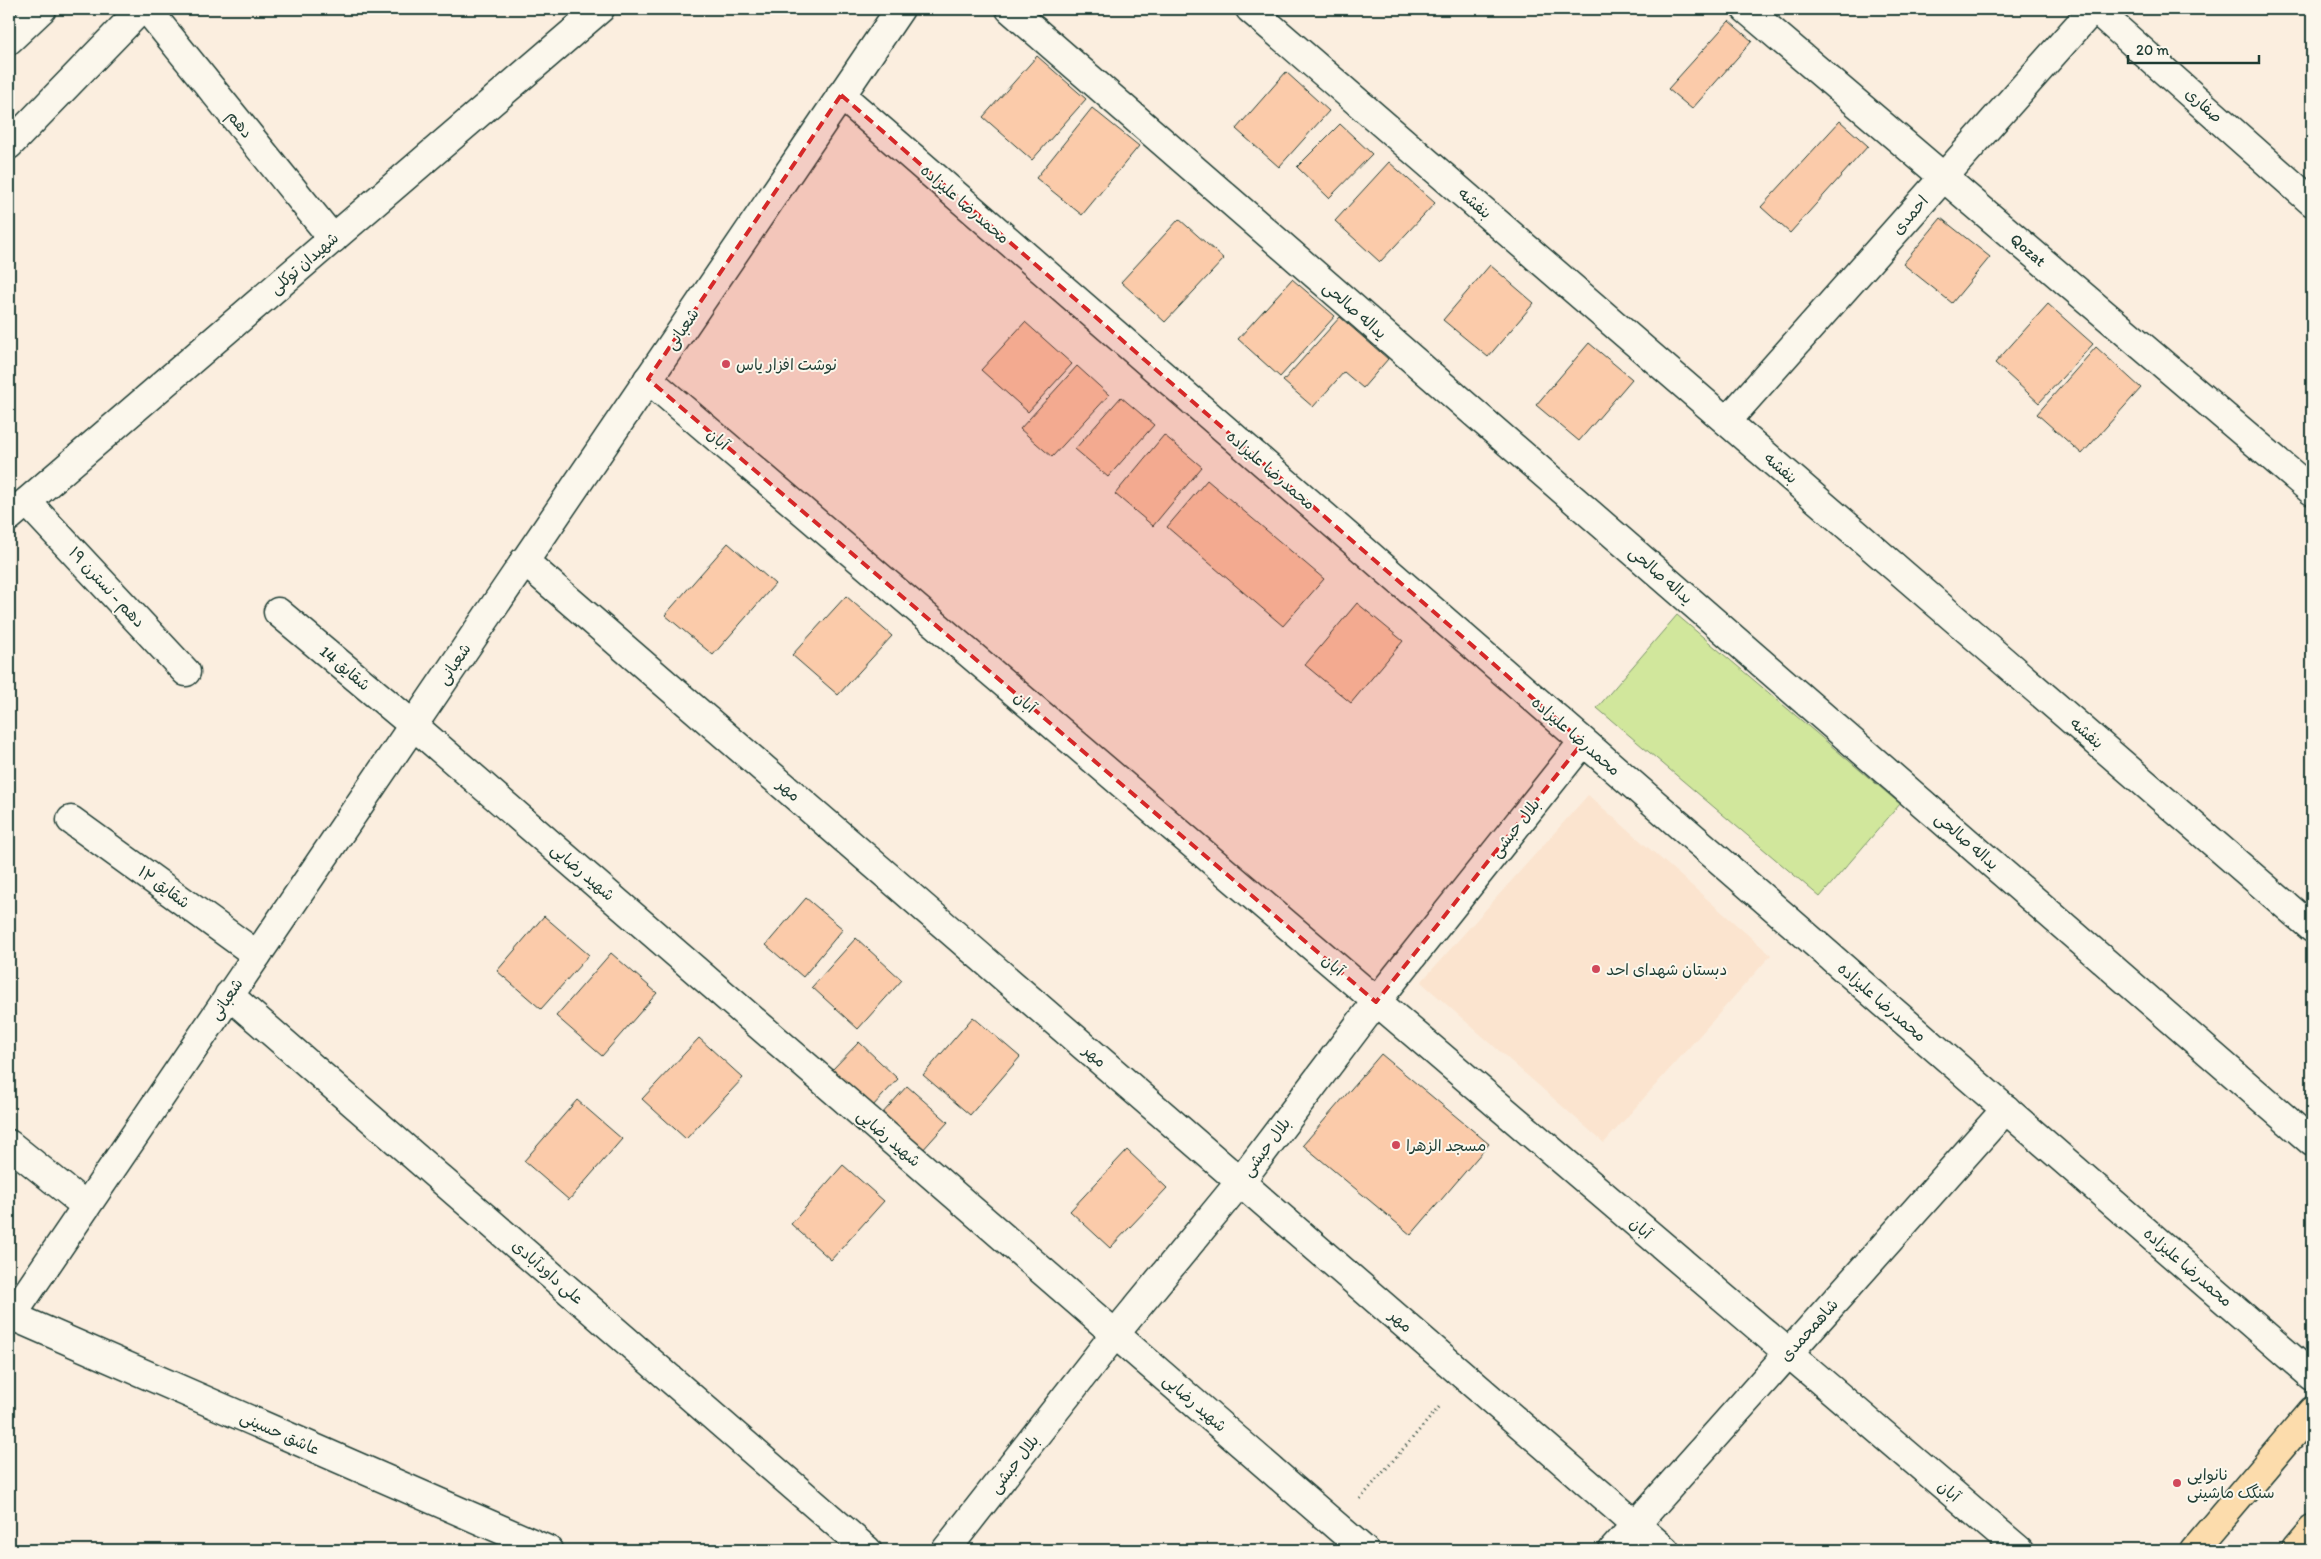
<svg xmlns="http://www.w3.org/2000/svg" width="2321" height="1559" font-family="Itim,'Playpen Sans Arabic',sans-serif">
<rect width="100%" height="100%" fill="#fbeedf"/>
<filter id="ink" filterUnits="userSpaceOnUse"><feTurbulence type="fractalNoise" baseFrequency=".02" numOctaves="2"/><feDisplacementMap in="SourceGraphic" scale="10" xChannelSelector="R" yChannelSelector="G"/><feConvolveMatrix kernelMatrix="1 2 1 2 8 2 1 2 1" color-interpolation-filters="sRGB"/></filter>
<g filter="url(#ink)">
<!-- built -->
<polygon fill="#fbe4cf" points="1588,795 1771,955 1604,1143 1421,982"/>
<!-- green -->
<polygon fill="#d1e79c" stroke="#789268" points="1677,615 1900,804 1820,897 1597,708"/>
<!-- building -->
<g fill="#fbcbaa" stroke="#1f3d34">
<polygon points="1729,21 1752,41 1692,109 1668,89"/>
<polygon points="1037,56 1086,99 1032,160 983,117"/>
<polygon points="1286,72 1329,111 1279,167 1236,129"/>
<polygon points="1092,108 1139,146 1082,215 1036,178"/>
<polygon points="1840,121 1868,146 1790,233 1761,207"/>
<polygon points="1340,124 1372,154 1329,198 1297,167"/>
<polygon points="1389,162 1435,203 1380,262 1335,221"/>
<polygon points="1941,218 1990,257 1952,303 1903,264"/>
<polygon points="1179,219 1224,259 1165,322 1121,282"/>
<polygon points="1490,265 1534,303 1488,357 1443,320"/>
<polygon points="1292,279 1335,316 1280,377 1238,339"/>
<polygon points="2048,304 2093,344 2039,403 1995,363"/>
<polygon points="1340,317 1388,359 1363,388 1344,372 1313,407 1283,381"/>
<polygon points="1025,322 1072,364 1028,412 981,370"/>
<polygon points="1589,343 1632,379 1579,441 1536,405"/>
<polygon points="2096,347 2141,388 2082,454 2037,414"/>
<polygon points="1077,366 1109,395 1052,457 1020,429"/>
<polygon points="1121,397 1154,425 1108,477 1075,449"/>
<polygon points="1164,435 1202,467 1153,526 1115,494"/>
<polygon points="1207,480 1324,579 1283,626 1167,527"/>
<polygon points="728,543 775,584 713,655 665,615"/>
<polygon points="846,596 892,636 838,695 792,655"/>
<polygon points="1357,603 1403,641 1351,703 1305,665"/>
<polygon points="806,898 843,929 803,977 766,945"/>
<polygon points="544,916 589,955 541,1009 497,971"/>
<polygon points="856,938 902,980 858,1029 812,987"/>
<polygon points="611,953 657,993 602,1056 556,1016"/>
<polygon points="973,1017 1020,1057 970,1115 923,1075"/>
<polygon points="699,1038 743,1078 686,1139 642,1099"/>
<polygon points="859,1042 898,1079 871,1108 832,1070"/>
<polygon points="1381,1054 1489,1144 1411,1235 1303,1145"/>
<polygon points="907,1086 948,1122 921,1152 881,1115"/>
<polygon points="577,1100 622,1139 569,1200 524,1161"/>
<polygon points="1127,1150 1167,1188 1110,1248 1070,1211"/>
<polygon points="843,1165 884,1201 831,1260 791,1224"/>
</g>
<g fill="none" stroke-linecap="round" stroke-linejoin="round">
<defs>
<g id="minor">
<polyline points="147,9 333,239"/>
<polyline points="1010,9 2312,1142"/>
<polyline points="1250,9 2312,928"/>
<path id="s1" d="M1746 9 2312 491"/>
<polyline points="2095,9 2312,202"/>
<polyline points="9,40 42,9"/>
<polyline points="841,95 2312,1376"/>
<polyline points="9,145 141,9"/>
<polyline points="648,379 2019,1550"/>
<polyline points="1727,421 2093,9"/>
<polyline points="27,502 186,672"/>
<polyline points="9,517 600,9"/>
<polyline points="524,561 1665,1550"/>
<polyline points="278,612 413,725 1364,1550"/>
<polyline points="71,820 257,955"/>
<polyline points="229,995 867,1550"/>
<polyline points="9,1144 86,1206"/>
<polyline points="12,1316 548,1550"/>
<polyline points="9,1320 900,9"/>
<polyline points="946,1550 1115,1334 1240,1182 1376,1002 1583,742"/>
<polyline points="1613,1550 2006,1109"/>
</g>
<g id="major">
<polyline points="2194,1550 2312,1411"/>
<polyline points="2296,1550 2312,1531"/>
</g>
</defs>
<!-- minor casing -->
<use href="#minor" stroke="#1f3d34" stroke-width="31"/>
<!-- major casing -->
<use href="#major" stroke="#1f3d34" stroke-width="31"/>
<!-- path -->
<polyline stroke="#1f3d34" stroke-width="3" stroke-dasharray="1 4" stroke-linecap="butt" points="1360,1499 1441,1405"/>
<!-- minor -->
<use href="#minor" stroke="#fbf7ec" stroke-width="28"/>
<!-- major -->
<use href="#major" stroke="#fcdcac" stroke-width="28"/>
</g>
</g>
<!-- marked area -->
<path fill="#d62828" fill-opacity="0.2" stroke="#d62828" stroke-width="4" stroke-dasharray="10 6" stroke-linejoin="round" d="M841 95 1583 742 1376 1002 648 379Z"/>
<!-- markers -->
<g fill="#d1495b" stroke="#fbf7ec" stroke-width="2">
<circle cx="726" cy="364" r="5"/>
<circle cx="1596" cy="969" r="5"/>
<circle cx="1396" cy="1145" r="5"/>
<circle cx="2177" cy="1483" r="5"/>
</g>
<g text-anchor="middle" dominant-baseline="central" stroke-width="4" stroke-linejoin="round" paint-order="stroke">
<!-- street labels -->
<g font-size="16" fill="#1f3d34" stroke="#fbf7ec">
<text transform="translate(2204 105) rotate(42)">صفاری</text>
<text transform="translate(240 124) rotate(51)">دهم</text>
<text transform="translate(1475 203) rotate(41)">بنفشه</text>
<text transform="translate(965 204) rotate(41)">محمدرضا علیزاده</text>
<text transform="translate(1910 215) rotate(-49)">احمدی</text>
<text stroke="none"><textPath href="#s1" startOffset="371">Qozat</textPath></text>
<text transform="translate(304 263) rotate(-41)">شهیدان توکلی</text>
<text transform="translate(1355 310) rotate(41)">یداله صالحی</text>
<text transform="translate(682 329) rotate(-56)">شعبانی</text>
<text transform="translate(718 439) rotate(41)">آبان</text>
<text transform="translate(1781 468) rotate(41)">بنفشه</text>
<text transform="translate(1271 470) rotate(41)">محمدرضا علیزاده</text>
<text transform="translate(1661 575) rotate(41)">یداله صالحی</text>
<text transform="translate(107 587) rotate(47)">دهم - نسترن ۱۹</text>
<text transform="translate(454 664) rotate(-56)">شعبانی</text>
<text transform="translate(345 668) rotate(40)">شقایق 14</text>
<text transform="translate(1025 702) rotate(41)">آبان</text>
<text transform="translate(2087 733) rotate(41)">بنفشه</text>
<text transform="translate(1576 736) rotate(41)">محمدرضا علیزاده</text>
<text transform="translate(789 790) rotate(41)">مهر</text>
<text transform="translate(1515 828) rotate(-52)">بلال حبشی</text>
<text transform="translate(1967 841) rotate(41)">یداله صالحی</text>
<text transform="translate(583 872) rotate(41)">شهید رضایی</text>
<text transform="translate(164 887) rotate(36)">شقایق ۱۲</text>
<text transform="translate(1333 965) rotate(41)">آبان</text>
<text transform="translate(226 999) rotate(-56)">شعبانی</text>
<text transform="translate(1882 1002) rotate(41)">محمدرضا علیزاده</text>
<text transform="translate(1095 1056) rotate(41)">مهر</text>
<text transform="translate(889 1138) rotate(41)">شهید رضایی</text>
<text transform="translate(1266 1147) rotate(-53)">بلال حبشی</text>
<text transform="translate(1641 1228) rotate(40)">آبان</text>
<text transform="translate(2188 1267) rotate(41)">محمدرضا علیزاده</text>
<text transform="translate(548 1272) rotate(41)">علی داودآبادی</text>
<text transform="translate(1401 1321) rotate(41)">مهر</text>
<text transform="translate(1809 1330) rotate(-48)">شاهمحمدی</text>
<text transform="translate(1195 1403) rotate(41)">شهید رضایی</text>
<text transform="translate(280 1433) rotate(24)">عاشق حسینی</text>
<text transform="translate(1014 1464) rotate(-52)">بلال حبشی</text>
<text transform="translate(1949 1491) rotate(40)">آبان</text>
</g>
<!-- poi labels -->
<g font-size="16" fill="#1f3d34" stroke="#fbf7ec" text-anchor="start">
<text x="736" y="364">نوشت افزار یاس</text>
<text x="1606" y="969">دبستان شهدای احد</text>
<text x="1406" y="1145">مسجد الزهرا</text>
<text x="2187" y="1474">نانوایی<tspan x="2187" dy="18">سنگک ماشینی</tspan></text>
</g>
</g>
<!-- margin -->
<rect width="2321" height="1559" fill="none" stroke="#fbf7ec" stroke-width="30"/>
<rect x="15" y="15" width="2291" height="1529" fill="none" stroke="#1f3d34" stroke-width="2" filter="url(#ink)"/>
<!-- scale -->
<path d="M2128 55v8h131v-8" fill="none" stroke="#1f3d34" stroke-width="2.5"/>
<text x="2136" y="55" font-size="15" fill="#1f3d34" stroke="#fbf7ec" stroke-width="4" paint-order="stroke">20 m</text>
</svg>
